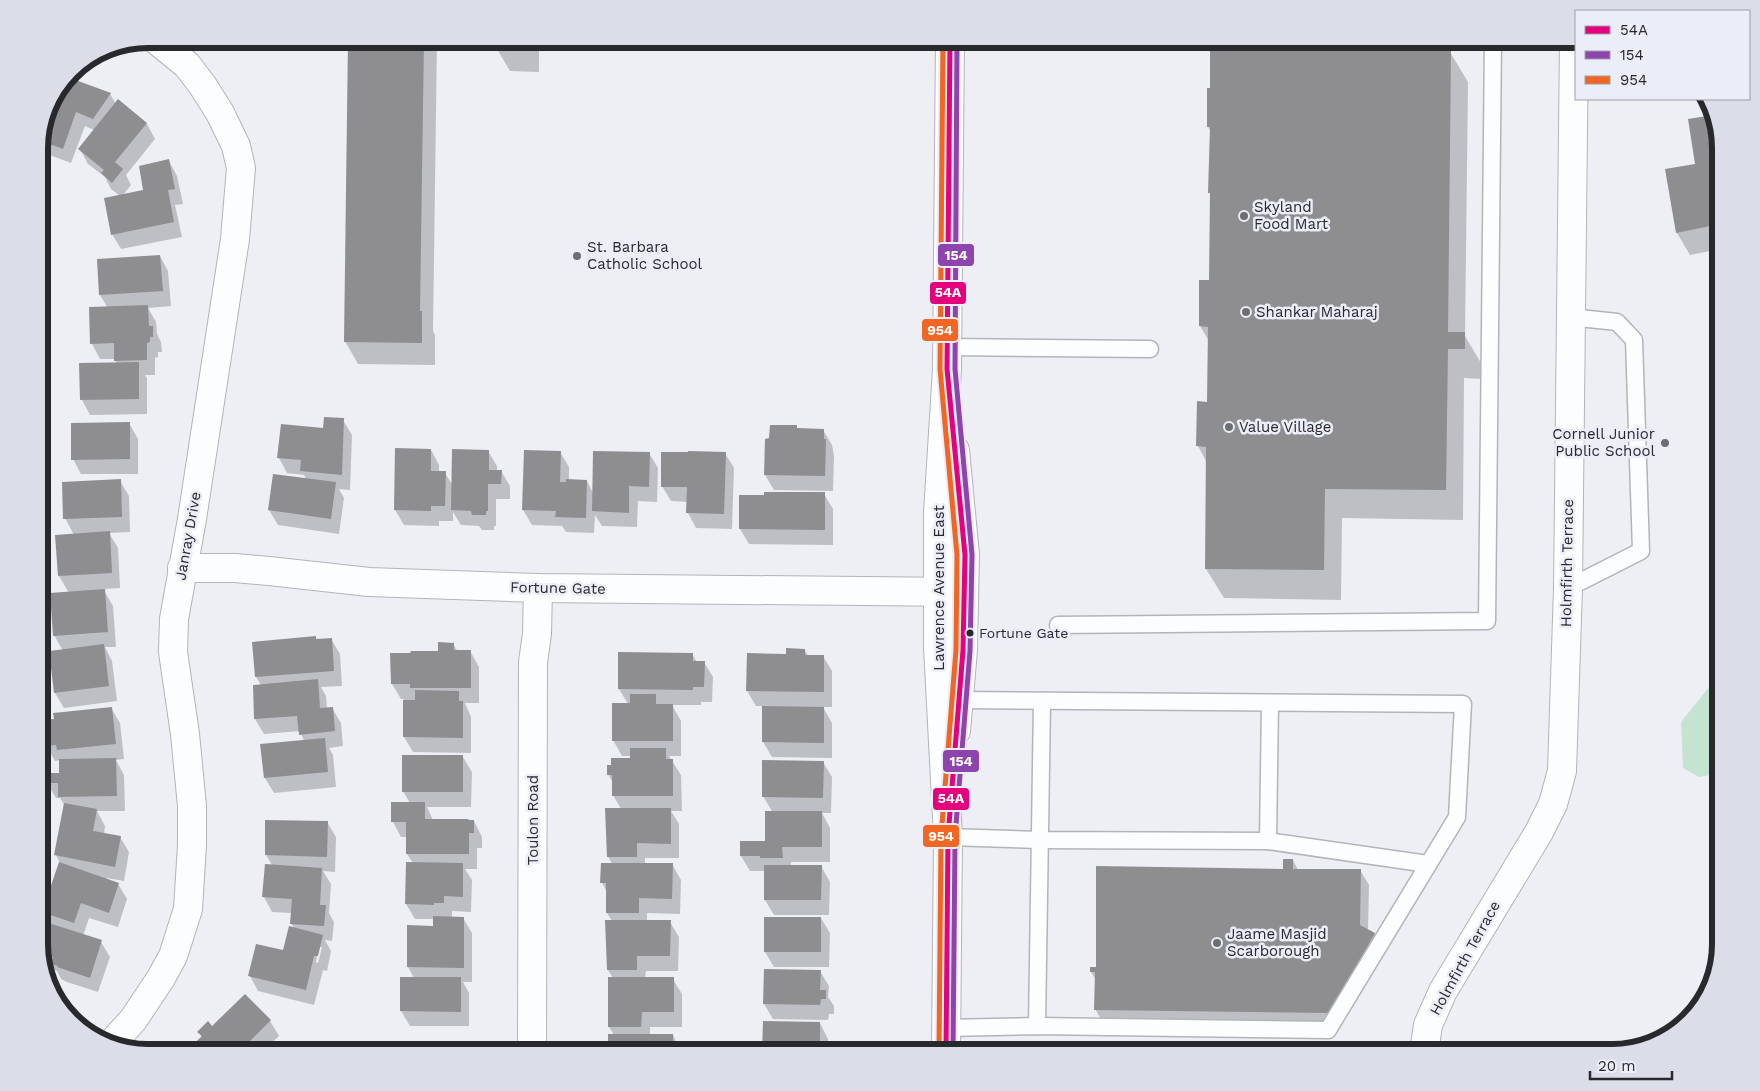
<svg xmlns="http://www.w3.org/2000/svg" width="1760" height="1091" font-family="'Work Sans',sans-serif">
<rect width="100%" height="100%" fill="#eeeff5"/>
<!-- green -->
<polygon fill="#c4e3d1" points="1718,676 1721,676 1721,773 1699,777 1683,768 1681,722"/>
<!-- shadow -->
<g fill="#0003" fill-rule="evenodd">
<polygon points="349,39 458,39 458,40 437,40 433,331 435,335 435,365 358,364 345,341"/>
<polygon points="497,39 539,39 539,72 510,71 497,49"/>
<polygon points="1450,52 1468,82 1465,336 1481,363 1481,379 1464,378 1463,520 1342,518 1341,600 1224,598 1206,569 1207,463 1198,446 1208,403 1209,341 1200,326 1210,282 1211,196 1209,192 1211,132 1208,127"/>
<polygon points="71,80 110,94 116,104 119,101 147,124 155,139 126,175 131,185 123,195 145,191 169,161 177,176 183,204 175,205 182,237 121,249 112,234 120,196 111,189 105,177 88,164 80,149 94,130 85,126 71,163 39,151 39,140 47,105 62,83 69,86"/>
<polygon points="1714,116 1721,140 1721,287 1715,250 1690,255 1677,233 1697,165 1689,120"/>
<polygon points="160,256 168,271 171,306 148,308 156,322 157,334 161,342 162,352 158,352 158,357 155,358 155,375 145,375 147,378 147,414 90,415 82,400 117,364 115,359 100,359 92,344 91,308 108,308 100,295"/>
<polygon points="343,420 352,435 350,490 339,489 344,498 339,534 278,525 269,510 306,479 304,475 287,473 279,458"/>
<polygon points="129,423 138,439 138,474 81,474 73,459"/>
<polygon points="798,430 823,430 832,445 834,456 833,491 774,490 765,475 766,440"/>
<polygon points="431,450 439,465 439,473 445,473 453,486 488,451 497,466 497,471 501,471 510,486 510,499 496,499 496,526 494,526 494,530 482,530 479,526 461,525 453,512 453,521 439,521 439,526 404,525 395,510"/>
<polygon points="560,452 569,467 569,480 587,481 593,493 649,453 658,468 657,502 638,501 637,527 602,526 595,515 594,533 566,532 562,526 532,525 523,510"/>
<polygon points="725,453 734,468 732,529 696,528 688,513 688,502 671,501 662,486"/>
<polygon points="120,481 129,496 130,532 109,533 118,548 120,588 103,589 113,606 116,647 105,647 112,661 117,701 64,708 55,693 63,651 54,635 69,593 59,576 74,535 65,518"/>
<polygon points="824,494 833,509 833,545 749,544 740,529 740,496"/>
<polygon points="316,638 317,640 331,639 340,654 342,686 321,687 326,696 327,709 332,708 341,723 343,746 329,748 333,755 336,787 274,793 265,778 304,741 300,731 264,734 255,719 261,685 256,677"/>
<polygon points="453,644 458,652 470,651 479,667 479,703 465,703 471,717 471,753 413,752 404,737 404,699 401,699 392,684"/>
<polygon points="805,650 808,656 823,656 832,671 832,707 823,707 832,723 832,758 772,757 763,742 763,706 756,706 747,691 748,655 787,655"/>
<polygon points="692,654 697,662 704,662 713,677 712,702 701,702 701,705 672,705 681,721 681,756 669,756 681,775 682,811 671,811 679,824 679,858 645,858 645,864 672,864 681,880 680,914 647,913 647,922 670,922 679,937 678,971 646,971 645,979 673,979 682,994 682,1027 650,1027 650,1035 673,1035 681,1052 610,1052 609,1035 614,1035 609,1027 613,978 608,970 612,921 607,913 607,892 602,883 612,864 608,856 621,809 613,795 613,783 608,774 631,759 631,756 622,756 613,740 628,704 619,689"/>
<polygon points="111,708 120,723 124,759 116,760 124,775 125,811 97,811 105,826 104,834 120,837 129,852 124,881 107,878 107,880 118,884 127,899 118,927 89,918 83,936 101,942 110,957 98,992 67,982 61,979 57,971 44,966 39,951 39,922 51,925 43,912 60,863 56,855 65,806 60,798 56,798 47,783 47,775 60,774 60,760 55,761 46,745 55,720"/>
<polygon points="463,757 472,772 471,807 427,807 433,820 474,821 482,837 482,848 477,848 477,869 465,869 472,880 471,912 452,911 452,918 463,918 472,933 472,982 463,982 469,993 469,1026 410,1026 401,1011 414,978 408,967 434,927 434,919 415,919 406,904 413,863 407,854 407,837 401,837 393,822 392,803 410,803 403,791"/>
<polygon points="823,762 832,777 831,813 822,813 830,828 830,862 791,862 791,866 821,866 830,882 829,915 774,915 765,900 765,871 750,871 741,856 767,842 773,813 763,796"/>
<path d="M266 821 327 822 336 837 335 872 323 871 331 884 329 913 334 922 332 941 325 940 331 951 327 971 323 970 314 1005 258 991 250 976 284 952 295 929 291 923 292 913 272 912 264 897 272 865 266 855ZM319 947H322L318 963 316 962Z"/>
<polygon points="1293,860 1298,870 1360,870 1369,885 1368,931 1375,934 1383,950 1338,1028 1104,1024 1095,1009 1096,980 1091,972 1284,871"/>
<polygon points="821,918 830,933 829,967 774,967 765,952"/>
<polygon points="820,971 829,986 828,997 834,1006 834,1014 829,1014 828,1020 773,1019 764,1004"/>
<polygon points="270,1021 279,1036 262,1052 188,1052 202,1038 199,1032 212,1027"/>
<polygon points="764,1023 820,1023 828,1039 828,1052 764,1052"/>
<polygon points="400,1047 460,1047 463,1052 400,1052"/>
</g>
<!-- building -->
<g fill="#8e8d8f">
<polygon points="348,39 424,39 420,311 422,311 422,343 344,342"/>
<rect x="496" y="39" width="30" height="10"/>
<polygon points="1210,49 1451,51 1448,332 1465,332 1465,349 1448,349 1446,490 1325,489 1324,570 1205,569 1206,447 1196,446 1197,401 1207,402 1208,327 1199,326 1199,280 1209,280 1210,193 1208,193 1210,127 1207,127 1207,88 1210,88"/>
<polygon points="70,78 111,93 93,119 76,112 63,149 39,140 47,105 63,82 69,84"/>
<polygon points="118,99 147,123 115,162 123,169 112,183 101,173 104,170 78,149"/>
<polygon points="1713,115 1721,140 1720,288 1710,226 1676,233 1665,169 1695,164 1688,119"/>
<polygon points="169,159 175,189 168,190 174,222 111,235 104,198 143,190 139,166"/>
<polygon points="160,255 163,291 99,295 97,259"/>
<polygon points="148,305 149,326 153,326 153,337 150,337 150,342 147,343 147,360 114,361 114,343 90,344 89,307"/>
<polygon points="139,362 139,399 80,400 79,363"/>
<polygon points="324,417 344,418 342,475 300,471 301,460 277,458 281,424 323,428"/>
<polygon points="130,422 130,459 71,460 71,423"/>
<polygon points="770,425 797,425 797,428 824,429 824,439 826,439 825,476 764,475 765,439 769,438"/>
<polygon points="395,448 431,449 431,471 446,471 445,506 431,506 431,511 429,511 394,510"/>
<polygon points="452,449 489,450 489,470 502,470 501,484 488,484 488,511 486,511 486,515 472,515 471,511 451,510"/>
<polygon points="524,450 561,451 560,482 566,482 566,479 587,480 586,518 555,517 556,511 522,510"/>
<polygon points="593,451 650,452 649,487 629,486 629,513 592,511"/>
<polygon points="688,451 726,452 724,514 686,513 687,487 661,487 661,452 688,452"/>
<polygon points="273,474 336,482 331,519 268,510"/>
<polygon points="121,479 122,517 63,519 62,482"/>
<polygon points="764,492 825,492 825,530 739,529 739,495 764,495"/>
<polygon points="110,531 112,573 58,576 55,535"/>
<polygon points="105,589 108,632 53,636 50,593"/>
<polygon points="316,636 316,639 332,638 334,671 255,677 252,642"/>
<polygon points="438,642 454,643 454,650 471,650 471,688 410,688 410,684 391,684 390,653 410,653 411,651 438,651"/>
<polygon points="104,644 109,686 54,693 49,651"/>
<polygon points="786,648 805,649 805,655 824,655 824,692 746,691 747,653 786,654"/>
<polygon points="618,652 693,653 693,661 705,661 704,687 693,687 693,690 618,689"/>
<polygon points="318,679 320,708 333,707 335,731 299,735 297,716 254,719 253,685"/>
<polygon points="415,690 459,691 459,701 463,701 463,738 403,737 403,700 415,700"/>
<polygon points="630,694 656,694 656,704 673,704 673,741 612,741 612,703 630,703"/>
<polygon points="762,706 824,707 824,743 762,742"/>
<polygon points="112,707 116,744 57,750 56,745 45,746 42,720 54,719 53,713"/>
<polygon points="325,738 328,772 264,778 260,744"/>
<polygon points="630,748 666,748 666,759 673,759 673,796 612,796 612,775 607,775 607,765 611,765 611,758 630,758"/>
<rect x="402" y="755" width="61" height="37"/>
<polygon points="116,758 117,796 58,797 58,783 46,783 46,773 59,773 59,759"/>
<polygon points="762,760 824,761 823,798 762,797"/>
<polygon points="391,802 425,802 425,819 468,819 469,820 474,820 474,833 469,833 469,854 406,854 406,822 391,822"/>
<polygon points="64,803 97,809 93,831 121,836 115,867 54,855"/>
<polygon points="605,808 671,808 671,844 637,843 637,857 607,857"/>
<polygon points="765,811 822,811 822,847 782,847 783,858 760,858 760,856 740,856 740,841 765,841"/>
<polygon points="265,820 328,821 327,857 265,855"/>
<polygon points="1283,859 1293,859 1293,869 1361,869 1360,925 1375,933 1330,1013 1094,1010 1095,972 1090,972 1090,967 1096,967 1096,866 1283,869"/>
<polygon points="59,862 119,883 109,913 81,903 74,923 42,912"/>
<polygon points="406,862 463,863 463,897 444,896 444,903 434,903 434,905 405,904"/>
<polygon points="601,863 673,863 672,899 639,898 639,913 606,913 606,883 600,883"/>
<polygon points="265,864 322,868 320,905 326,905 324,926 290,924 292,899 262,897"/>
<polygon points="764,865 822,865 821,900 764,900"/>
<polygon points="433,916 464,917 464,968 407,967 407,925 433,926"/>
<rect x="764" y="917" width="57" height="35"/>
<polygon points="39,920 102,940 90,978 57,967 58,966 51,964 53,957 40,953"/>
<polygon points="605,920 671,920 670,956 637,956 637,970 607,970"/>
<polygon points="289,926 323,935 318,956 314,956 306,990 248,976 256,944 283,950"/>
<polygon points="764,969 821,970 820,990 826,990 826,999 821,999 820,1005 763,1004"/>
<polygon points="400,977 461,977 461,1012 400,1011"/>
<polygon points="608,977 674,977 674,1012 642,1012 641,1027 608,1027"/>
<polygon points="245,994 271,1020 239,1052 187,1052 186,1051 202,1036 197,1032 208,1021 212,1026"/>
<polygon points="763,1021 820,1022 820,1052 762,1052"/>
<rect x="608" y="1034" width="65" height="18"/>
<rect x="399" y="1046" width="62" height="6"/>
</g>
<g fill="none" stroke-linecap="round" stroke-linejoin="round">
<defs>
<g id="service">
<polyline points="947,347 1150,349"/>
<polyline points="1568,588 1641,551 1634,340 1617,322 1570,317"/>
<polyline points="1058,625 1487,621 1493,39"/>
<polyline points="948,837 1040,840 1268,841 1270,703"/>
<polyline points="1268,841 1428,864"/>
<polyline points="1037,1026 1042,701"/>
<polyline points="946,1028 1037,1026 1328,1030 1457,817 1463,704 959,700"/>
</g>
<g id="minor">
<polyline points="182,568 235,568 269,571 369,582 538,588 962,592"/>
<polyline points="112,1043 133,1020 161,978 173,956 188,909 192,845 192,806 185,734 173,652 174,619 192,519 235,239 241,168 236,146 220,113 203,86 187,65 155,39"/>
<polyline points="532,1052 533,662 537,634 538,588"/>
<polyline points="1424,1052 1428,1025 1443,991 1539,832 1553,804 1562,771 1568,588 1574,39"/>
</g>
<g id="secondary">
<polyline points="955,450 965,555 963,650 956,731"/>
<polyline points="946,1052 948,837 938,647 938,513 947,369 950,39"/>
</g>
</defs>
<!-- service casing -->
<use href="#service" stroke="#b3b4b8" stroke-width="19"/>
<!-- minor casing -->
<use href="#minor" stroke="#b3b4b8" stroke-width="30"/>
<!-- secondary casing -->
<use href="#secondary" stroke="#b3b4b8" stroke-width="30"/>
<!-- service -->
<use href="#service" stroke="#fcfdfe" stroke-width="16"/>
<!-- minor -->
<use href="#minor" stroke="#fcfdfe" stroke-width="28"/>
<!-- secondary -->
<use href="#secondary" stroke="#fcfdfe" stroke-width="28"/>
<defs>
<polyline id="bus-1" points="946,1052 948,837 963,650 965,555 947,369 950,39"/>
<polyline id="bus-2" points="953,1052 955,837 970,651 972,555 955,369 957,39"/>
<polyline id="bus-3" points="939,1052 941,837 956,650 957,555 940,369 943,39"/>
</defs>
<!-- bus-1 casing -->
<use href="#bus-1" stroke="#ebedf8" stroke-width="9"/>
<!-- bus-2 casing -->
<use href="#bus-2" stroke="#ebedf8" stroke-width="9"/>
<!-- bus-3 casing -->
<use href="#bus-3" stroke="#ebedf8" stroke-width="9"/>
<!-- bus-1 -->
<use href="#bus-1" stroke="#e5007d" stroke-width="5"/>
<!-- bus-2 -->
<use href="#bus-2" stroke="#8e44ad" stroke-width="5"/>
<!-- bus-3 -->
<use href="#bus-3" stroke="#f26522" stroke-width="5"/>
</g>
<!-- markers -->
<g fill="#6d6e73" stroke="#ebedf8" stroke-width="2">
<circle cx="1244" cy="216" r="5"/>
<circle cx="577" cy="256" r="5"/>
<circle cx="1246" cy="312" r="5"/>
<circle cx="1229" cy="427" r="5"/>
<circle cx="1665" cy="443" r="5"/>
<circle cx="1217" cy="943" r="5"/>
</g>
<circle fill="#28292d" stroke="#ebedf8" stroke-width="2" cx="970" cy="633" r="4.5"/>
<g text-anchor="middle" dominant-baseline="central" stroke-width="5" stroke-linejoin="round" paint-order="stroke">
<!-- bus labels -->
<g font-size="14" fill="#28292d" stroke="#ebedf8" text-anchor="start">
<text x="979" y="633">Fortune Gate</text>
</g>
<!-- poi labels -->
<g font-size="15" fill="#28292d" stroke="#ebedf8" text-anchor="start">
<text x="1254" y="207">Skyland<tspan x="1254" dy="17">Food Mart</tspan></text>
<text x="587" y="247">St. Barbara<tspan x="587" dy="17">Catholic School</tspan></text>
<text x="1256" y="312">Shankar Maharaj</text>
<text x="1239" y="427">Value Village</text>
<text x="1655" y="434" text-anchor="end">Cornell Junior<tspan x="1655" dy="17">Public School</tspan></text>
<text x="1227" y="934">Jaame Masjid<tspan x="1227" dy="17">Scarborough</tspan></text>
</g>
<!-- street labels -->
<g font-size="15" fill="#28292d" stroke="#ebedf8">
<text transform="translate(188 536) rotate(-80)">Janray Drive</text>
<text transform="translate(1567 563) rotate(-89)">Holmfirth Terrace</text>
<text transform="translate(558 588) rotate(1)">Fortune Gate</text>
<text transform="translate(939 588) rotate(-90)">Lawrence Avenue East</text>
<text transform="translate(533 820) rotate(-90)">Toulon Road</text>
<text transform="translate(1465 958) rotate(-61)">Holmfirth Terrace</text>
</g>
</g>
<!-- crop -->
<path d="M0 0H1760V1091H0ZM148 48H1612A100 100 0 0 1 1712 148V944A100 100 0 0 1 1612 1044H148A100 100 0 0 1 48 944V148A100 100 0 0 1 148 48Z" fill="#dbdde8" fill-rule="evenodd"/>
<path fill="none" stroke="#28292d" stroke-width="6" d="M148 48H1612A100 100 0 0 1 1712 148V944A100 100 0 0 1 1612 1044H148A100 100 0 0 1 48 944V148A100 100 0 0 1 148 48Z"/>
<g stroke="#ebedf8" stroke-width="2">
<rect x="937" y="243" width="38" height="24" rx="5" fill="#8e44ad"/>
<rect x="929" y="281" width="38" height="24" rx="5" fill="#e5007d"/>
<rect x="921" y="318" width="38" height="24" rx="5" fill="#f26522"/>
<rect x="942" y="749" width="38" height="24" rx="5" fill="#8e44ad"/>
<rect x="932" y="787" width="38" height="24" rx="5" fill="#e5007d"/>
<rect x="922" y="824" width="38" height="24" rx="5" fill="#f26522"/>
</g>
<g font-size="14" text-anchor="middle" font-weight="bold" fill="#fff">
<text x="956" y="260">154</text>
<text x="948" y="297">54A</text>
<text x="940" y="335">954</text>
<text x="961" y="766">154</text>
<text x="951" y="803">54A</text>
<text x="941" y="841">954</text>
</g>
<!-- legend -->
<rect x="1575" y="10" width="175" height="90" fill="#ebedf8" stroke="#9d9fa7"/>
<rect x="1585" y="26" width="25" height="8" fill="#e5007d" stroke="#9d9fa7"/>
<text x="1620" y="35" font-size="15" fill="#28292d">54A</text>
<rect x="1585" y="51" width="25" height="8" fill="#8e44ad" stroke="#9d9fa7"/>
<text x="1620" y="60" font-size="15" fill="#28292d">154</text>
<rect x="1585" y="76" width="25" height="8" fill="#f26522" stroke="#9d9fa7"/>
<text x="1620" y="85" font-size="15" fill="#28292d">954</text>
<!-- scale -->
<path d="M1590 1071v8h82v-8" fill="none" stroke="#28292d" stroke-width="2.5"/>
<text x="1598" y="1071" font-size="15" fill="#28292d" stroke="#ebedf8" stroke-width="4" paint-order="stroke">20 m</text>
</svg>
